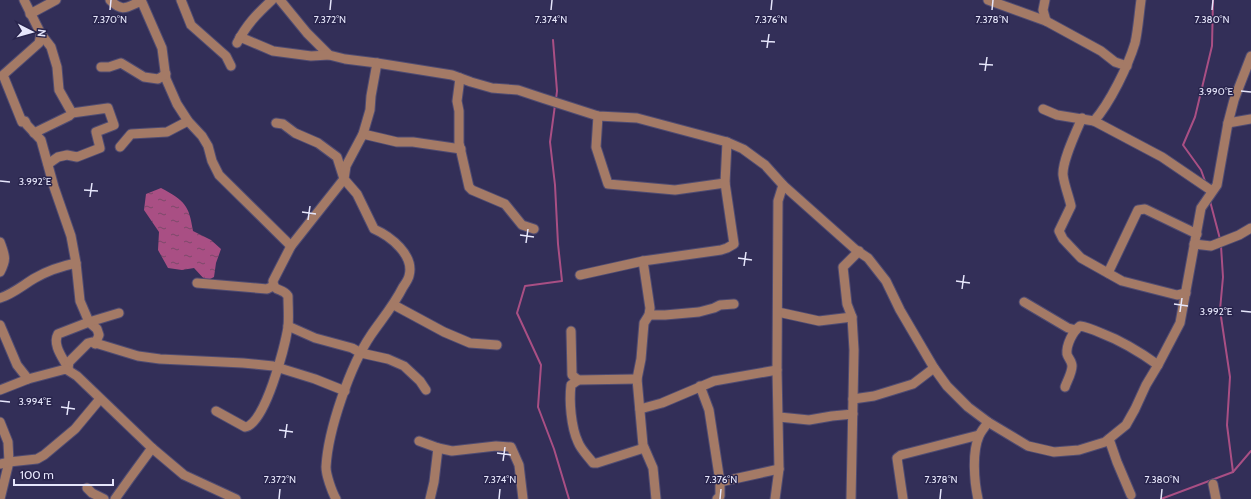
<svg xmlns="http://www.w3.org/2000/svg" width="1251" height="499" font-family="Cabin,sans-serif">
<defs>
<pattern id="water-ripples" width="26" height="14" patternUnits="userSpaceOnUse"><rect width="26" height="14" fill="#a94f84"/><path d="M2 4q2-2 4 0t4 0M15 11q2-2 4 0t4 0" fill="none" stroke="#7c4a6a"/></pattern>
</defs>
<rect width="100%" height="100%" fill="#332f58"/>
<!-- water -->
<path fill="url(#water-ripples)" d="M161 188C185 201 189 205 193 231L211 240 221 249 216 263 214 277 206 281 194 268 182 270 168 268 158 250 159 232 144 210 146 194Z"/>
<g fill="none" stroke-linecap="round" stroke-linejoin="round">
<!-- stream -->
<g stroke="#a94f84" stroke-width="2">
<polyline points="553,40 557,91 556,99"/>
<polyline points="555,105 550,142 555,185 558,244 562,281 525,286 517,313 541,365 538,407 554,449 569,499"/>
<polyline points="1205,181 1201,170 1183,145 1195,117 1212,46 1213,0"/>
<polyline points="1210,201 1220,239"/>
<polyline points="1221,246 1223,277 1220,310 1230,377 1227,425 1233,472"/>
<polyline points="1161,499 1233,472 1251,451"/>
</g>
<defs>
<g id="minor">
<polyline points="24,0 41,34 51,47 57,67 59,90 72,113 69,116 34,133"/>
<path d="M110 0C123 13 127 7 141 1"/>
<polyline points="141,0 162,48 166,79 177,104 188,121 202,136 208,146 212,161 219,175 291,246"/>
<polyline points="181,0 191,25 226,56 231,66"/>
<polyline points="280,0 307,33 329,55 345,59 377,63 452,75 471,82 492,88 518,90 542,98 598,116 637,118 727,142 743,149 765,165 783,185 856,250 868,258 886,281 900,310 934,368 947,386 968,407 988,422 1028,446 1054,452 1079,450 1105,442 1126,425 1135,409 1146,385 1158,365 1180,323 1201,208 1217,185 1228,123 1234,100 1251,56"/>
<polyline points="988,0 1046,21 1101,51 1115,62 1127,66"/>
<polyline points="1045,0 1043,10 1046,21"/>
<polyline points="30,14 56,0"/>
<polyline points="41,34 39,43 3,75 22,122 25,121 27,125 41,140 54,187 71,236 76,263"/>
<polyline points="240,37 273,51 311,56 329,55"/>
<path d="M237 43C247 24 256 15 272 0"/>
<polyline points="101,67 109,67 121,63 144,77 158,79 166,74"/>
<polyline points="460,78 457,101 459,111 459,143 469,187 472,190 505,204 522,225 534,229"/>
<path d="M1043 109 1057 115 1094 121C1110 103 1128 66 1135 43 1138 30 1139 14 1141 0"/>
<polyline points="598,116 596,147 608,184 675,190 725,183"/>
<path d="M1082 118C1076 132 1062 161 1063 175 1064 184 1069 197 1071 206L1059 231 1063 239 1081 258 1122 281 1177 295 1186 293"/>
<polyline points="1094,121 1162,157 1212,191"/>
<polyline points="1228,123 1251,119"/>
<polyline points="363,134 397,142 413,142 461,149"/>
<polyline points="120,147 131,134 167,132 188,121"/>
<polyline points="48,164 58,157 67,155 77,157 100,148 96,132 114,125 108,108 72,113"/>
<path d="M0 242C5 256 7 259 0 272"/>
<polyline points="1194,244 1211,246 1239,235 1251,228"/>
<polyline points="643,261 650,308 649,315 644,323 641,359 637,379 643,445 653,468 656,499"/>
<polyline points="1108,273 1138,210 1145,209 1197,234"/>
<polyline points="580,275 643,261 721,250 727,248 734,244 725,183 727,142"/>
<polyline points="197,283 267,289 273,286"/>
<path d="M0 298C13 294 23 285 35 278 47 271 62 266 76 263L80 301 89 322 97 329 99 335 95 344"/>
<polyline points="1024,302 1068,328 1076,330"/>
<polyline points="394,305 444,332 470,343 497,345"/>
<polyline points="778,312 819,321 852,317"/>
<polyline points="649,315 665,315 699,312 714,308 720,305 734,304"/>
<polyline points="0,325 17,365 28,379"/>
<polyline points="288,326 315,338 352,348 361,353 388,359 404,366 420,381 426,390"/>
<path d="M571 331 572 375 578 380 571 385C569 401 571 427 578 442 581 450 588 456 593 463H597L644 448"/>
<path d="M68 368C63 358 52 345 58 334L89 322 119 313"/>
<polyline points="66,369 68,368 69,362 88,343 92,342 138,356 160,359 243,363 273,366 315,379 345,391"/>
<polyline points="578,380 637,379"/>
<polyline points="700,386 709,410 720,482"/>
<path d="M1065 387C1067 381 1072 373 1072 366 1072 361 1068 358 1067 354 1066 345 1073 331 1080 326 1087 327 1094 330 1101 333 1122 341 1140 352 1158 365"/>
<polyline points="0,390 28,379 66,369 77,376 152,448 184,475 236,499"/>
<polyline points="853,399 874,396 913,384 934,368"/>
<polyline points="640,409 662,403 714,381 777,370"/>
<path d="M216 411 245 427C265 425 285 346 288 327 289 317 288 306 288 296 282 287 274 293 273 281L291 246 344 179 337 157 318 143 295 133 283 124 276 123"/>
<polyline points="779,417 809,420 832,416 853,414"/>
<polyline points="0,422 8,442 9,462 0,499"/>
<polyline points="1109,439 1117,462 1131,495"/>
<polyline points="419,441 438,448 452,451 496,446 511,447 519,465 523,499"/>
<polyline points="0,464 9,462 37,459 44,455 75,429 100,399"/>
<polyline points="1213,484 1216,499"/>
<polyline points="87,488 92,493 104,499"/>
<polyline points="115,499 130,478 152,448"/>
<path d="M336 499C332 492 326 475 326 467 328 430 350 366 371 335 382 319 394 305 403 287 405 284 408 280 409 276 415 255 390 236 374 229L357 194 344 179 346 166 363 134 370 110 371 96 377 63"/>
<polyline points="430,499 434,482 438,448"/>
<polyline points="717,499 720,496 720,482 779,469"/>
<polyline points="775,499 779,469 777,370 778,201 783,185"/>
<polyline points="851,499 854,350 852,317 847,304 843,267 859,251"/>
<polyline points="903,499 897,458 901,455 979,435"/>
<path d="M978 499C974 481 972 452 979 436 981 431 985 427 988 422"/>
</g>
</defs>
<!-- minor casing -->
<use href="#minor" stroke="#504c72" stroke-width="11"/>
<!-- minor -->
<use href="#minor" stroke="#a47a66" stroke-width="9"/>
</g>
<!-- ticks -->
<path fill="none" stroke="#e6e6fb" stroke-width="1.5" d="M110 10 111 0M330 10 331 0M551 10 552 0M771 10 772 0M992 10 993 0M1212 10 1213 0M761 41 775 42M767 48 769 34M979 64 993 65M985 71 987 57M1241 91 1251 92M0 181 10 182M84 190 98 191M90 197 92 183M302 212 316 214M308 220 310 206M520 235 534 237M526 243 528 229M738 258 752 260M744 266 746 252M956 281 970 283M962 289 964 275M1174 304 1188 306M1241 311 1251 312M1180 312 1182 298M0 401 10 402M61 407 75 409M67 415 69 401M279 430 293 432M285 438 287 424M497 453 511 455M503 461 505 447M279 499 280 489M499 499 500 489M720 499 721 489M940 499 941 489M1161 499 1162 489"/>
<g font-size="10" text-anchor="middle" fill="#e6e6fb" stroke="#29254d" stroke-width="3" stroke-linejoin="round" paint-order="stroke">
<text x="110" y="23">7.370°N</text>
<text x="330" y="23">7.372°N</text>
<text x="551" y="23">7.374°N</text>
<text x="771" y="23">7.376°N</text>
<text x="992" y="23">7.378°N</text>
<text x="1212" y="23">7.380°N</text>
<text x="1216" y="95">3.990°E</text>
<text x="35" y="185">3.992°E</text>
<text x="1216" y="315">3.992°E</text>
<text x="35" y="405">3.994°E</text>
<text x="280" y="483">7.372°N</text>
<text x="500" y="483">7.374°N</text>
<text x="721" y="483">7.376°N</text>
<text x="941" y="483">7.378°N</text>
<text x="1162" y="483">7.380°N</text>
</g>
<!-- north arrow -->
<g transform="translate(32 32) rotate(96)" stroke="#29254d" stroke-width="3" paint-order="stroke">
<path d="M0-3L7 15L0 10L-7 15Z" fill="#e6e6fb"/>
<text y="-6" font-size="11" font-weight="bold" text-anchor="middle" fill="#e6e6fb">N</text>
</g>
<!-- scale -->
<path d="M14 479v6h99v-6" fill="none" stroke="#e6e6fb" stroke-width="2"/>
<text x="20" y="479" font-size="12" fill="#e6e6fb" stroke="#29254d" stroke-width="3" paint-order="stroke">100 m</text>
</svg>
